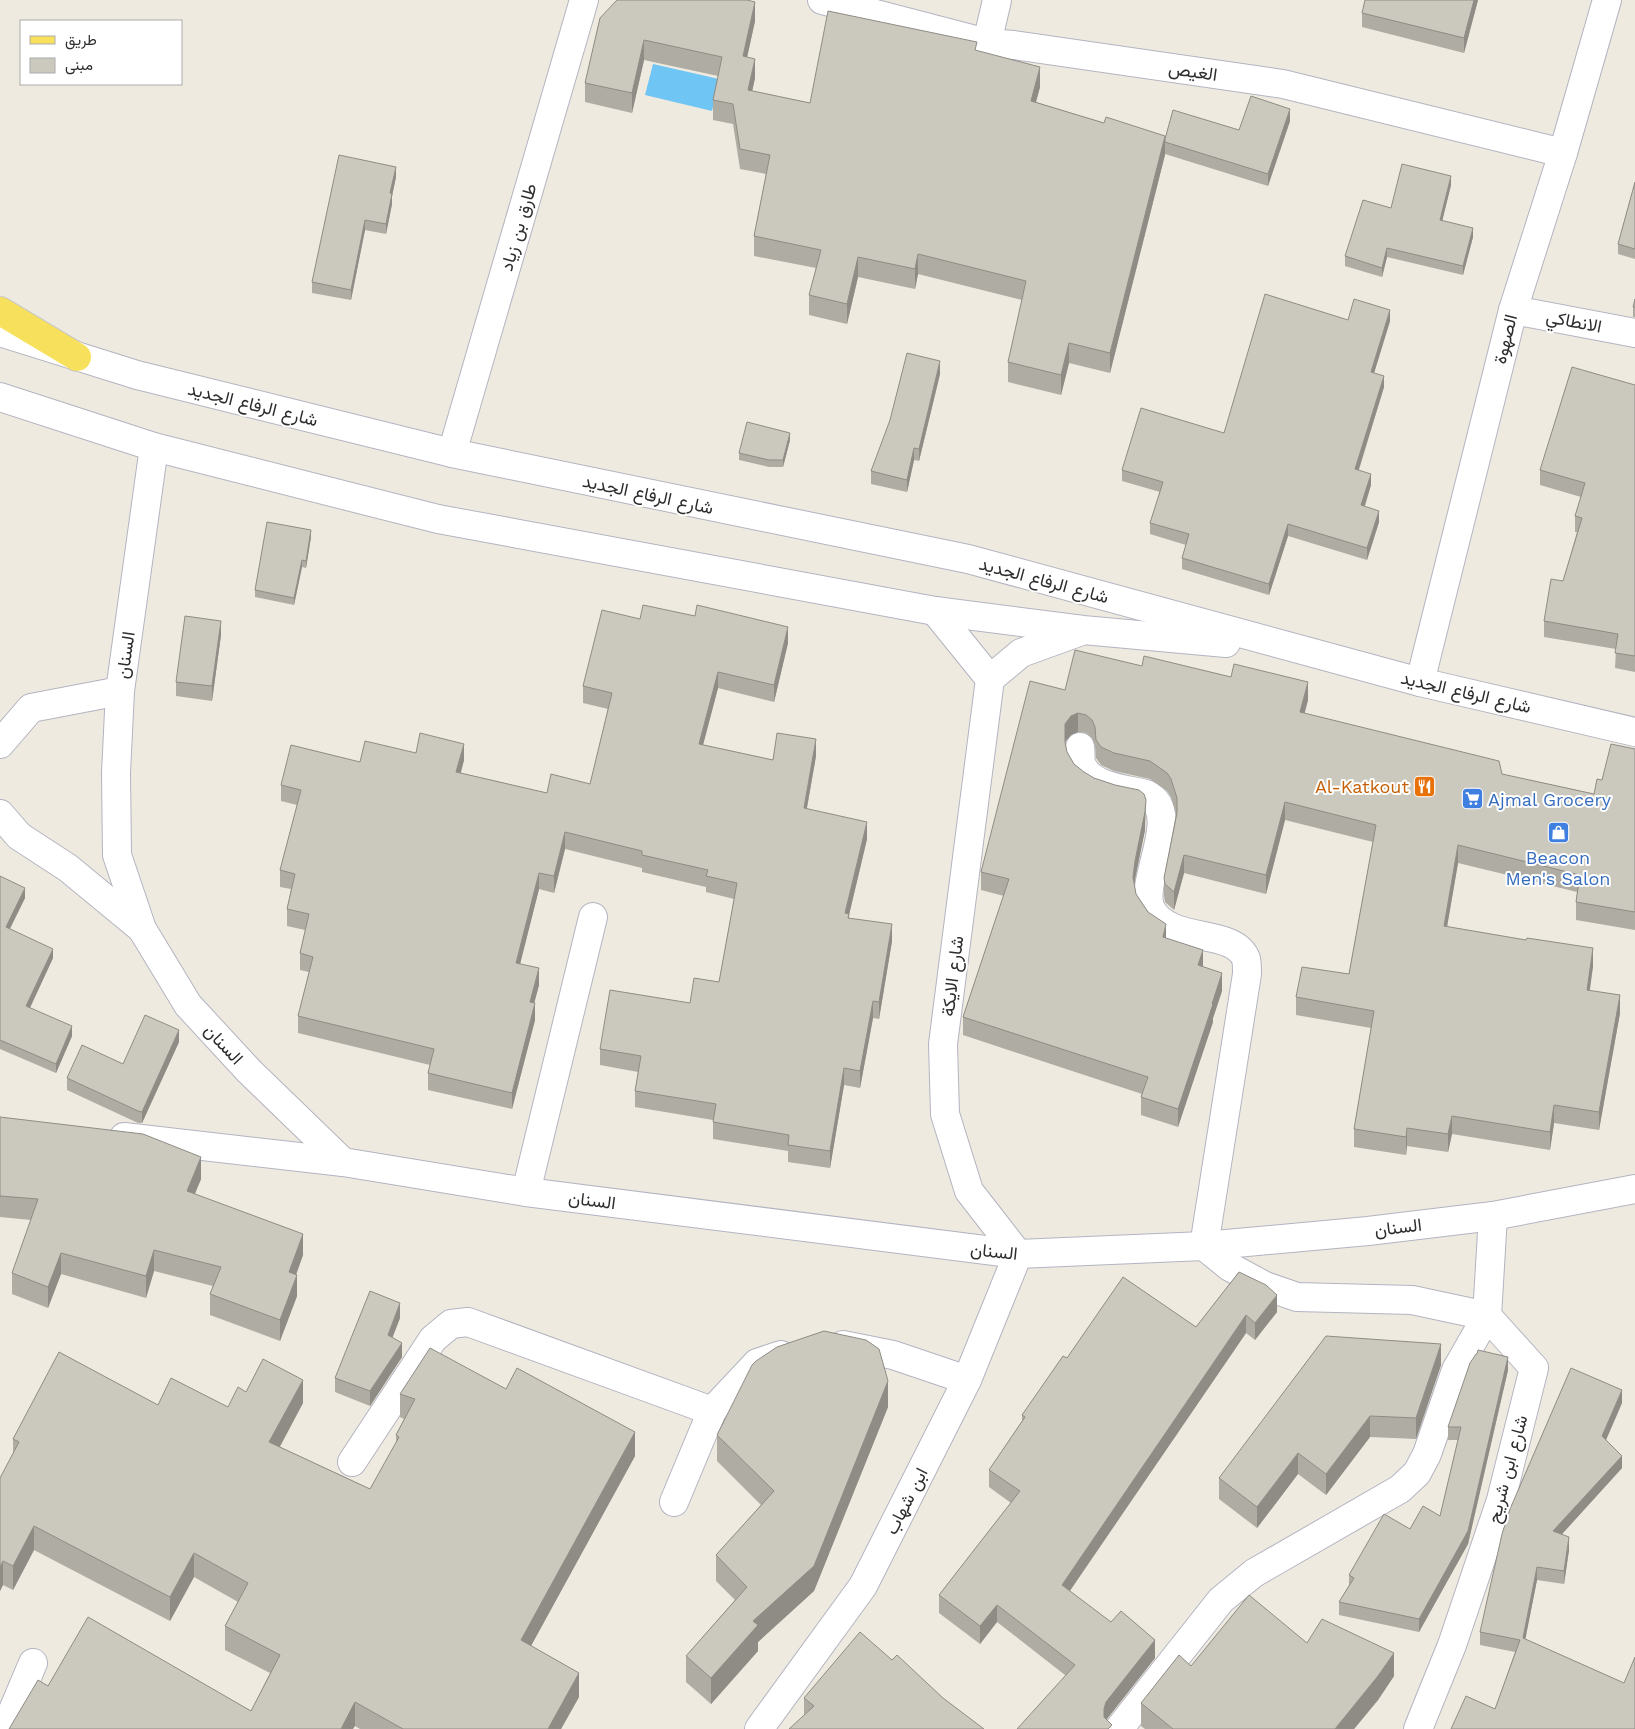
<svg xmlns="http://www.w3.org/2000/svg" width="1635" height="1729" font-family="'Work Sans',Vazirmatn,sans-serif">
<rect width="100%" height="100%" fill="#efeae0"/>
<!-- water -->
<polygon fill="#6fc5f4" points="653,64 719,79 712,111 645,95"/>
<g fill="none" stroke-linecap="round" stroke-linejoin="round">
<defs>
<g id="minor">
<polyline points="822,0 987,43 1014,45 1283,84 1563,153"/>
<polyline points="987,43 997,0"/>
<polyline points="1513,310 1635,333"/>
<polyline points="0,332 137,375 452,453 968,559 1420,682 1635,732"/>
<polyline points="0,397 154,447 438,519 935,611 1083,630 1226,643"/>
<polyline points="154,447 120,691 116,773 117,855 142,929 188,1005 249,1071 343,1162 526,1192 1018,1254 1204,1246 1368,1231 1493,1216 1635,1189"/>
<polyline points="452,453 584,0"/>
<polyline points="935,611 990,679"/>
<polyline points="1420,682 1513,310 1563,153 1607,0"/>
<polyline points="0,744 31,708 120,691"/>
<path d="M1080 747C1081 752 1080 758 1081 763 1089 787 1126 789 1146 794 1185 812 1137 882 1151 909 1170 945 1234 927 1246 959 1247 963 1247 970 1247 974L1204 1246 1230 1267 1265 1286 1297 1297 1412 1300 1487 1316 1456 1370 1427 1454 1417 1473 1400 1489 1254 1573 1221 1600 1119 1729"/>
<polyline points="0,814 19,836 68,868 142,929"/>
<polyline points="124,1137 343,1162"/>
<polyline points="526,1192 593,917"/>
<polyline points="1018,1254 969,1191 945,1114 943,1044 990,679 1021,653 1079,632"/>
<polyline points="843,1345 893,1355 967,1380"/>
<polyline points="352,1462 433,1339 451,1324 468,1322 712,1411"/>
<polyline points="674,1502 712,1411 757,1363 781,1355"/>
<polyline points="5,1729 33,1663"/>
<polyline points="759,1729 863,1586 967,1380 1018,1254"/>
<polyline points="1418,1729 1452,1645 1501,1500 1534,1368 1487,1316 1493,1216"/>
</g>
<polyline id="major" points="0,311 77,357"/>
</defs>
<!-- minor casing -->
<use href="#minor" stroke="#b3b4c1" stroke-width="30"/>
<!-- major casing -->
<use href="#major" stroke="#c8c8c8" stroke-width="30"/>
<!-- minor -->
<use href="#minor" stroke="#fff" stroke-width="28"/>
<!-- major -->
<use href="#major" stroke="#f7e15c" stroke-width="28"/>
</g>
<!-- wall -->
<g fill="#afaca3">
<polygon points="1478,0 1464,53 1362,27 1362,13"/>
<polygon points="600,18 755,21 747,57 755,78 752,91 810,103 977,51 1040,87 1036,102 1104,123 1165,139 1239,130 1290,121 1268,186 1165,154 1110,373 1069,363 1061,395 1008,382 1008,362 1022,300 918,274 915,289 858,277 847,324 809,315 809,295 816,268 754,256 754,236 766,174 740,169 733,124 713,120 713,100 718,76 644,60 632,113 585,102 585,83"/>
<polygon points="396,177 392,196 392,204 386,234 365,230 351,300 312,293 312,282"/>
<polygon points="1635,182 1635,259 1618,254 1618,244"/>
<polygon points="1451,185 1442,221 1473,237 1463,275 1387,257 1382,277 1345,266 1345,256 1391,208"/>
<polygon points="1635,299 1635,317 1633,317 1633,307"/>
<polygon points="1348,320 1390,321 1374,373 1384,387 1359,470 1371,485 1365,506 1379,522 1367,560 1288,536 1269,595 1182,569 1182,558 1186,545 1150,534 1150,523 1160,492 1122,481 1122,470 1224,433"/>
<polygon points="940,374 919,461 914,460 907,492 871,484 871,471"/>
<polygon points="1635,385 1635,672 1615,668 1616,649 1544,637 1544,621 1563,581 1577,532 1575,532 1575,516 1581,497 1540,485 1540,470"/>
<polygon points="790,440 783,467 769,467 739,460 739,453"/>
<polygon points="311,537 306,568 302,567 294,605 255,597 255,590"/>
<polygon points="640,619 788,643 774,702 718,688 703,745 773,760 816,756 807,808 867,839 849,915 849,918 892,941 879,1019 873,1018 860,1088 844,1085 830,1168 788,1162 788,1151 713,1139 713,1120 635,1107 635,1091 638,1072 600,1065 600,1049 690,1003 719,982 734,899 706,892 706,887 642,872 642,868 565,849 554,893 539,889 520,964 539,985 534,1003 535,1020 512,1109 428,1090 428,1073 430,1065 298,1033 298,1016 309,972 300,970 300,953 305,930 287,926 287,909 291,889 280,887 280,870 297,805 281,801 281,785 360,762 416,753 464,760 461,773 547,793 590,784 608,709 583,703 583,686"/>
<polygon points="221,635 212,701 176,696 176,682"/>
<polygon points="1142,666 1308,700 1304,714 1502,774 1594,794 1602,780 1635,749 1635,930 1576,920 1576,902 1577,892 1458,863 1447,927 1593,966 1590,990 1620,1013 1599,1130 1554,1123 1550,1150 1452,1134 1448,1152 1407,1146 1406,1155 1354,1147 1354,1129 1371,1028 1296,1015 1296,997 1349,974 1373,842 1285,820 1266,894 1184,873 1174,910 1165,902 1164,896 1164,878 1176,814 1171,797 1167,791 1150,779 1114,771 1101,765 1096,758 1095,745 1092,738 1086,733 1078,732 1071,735 1065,742 1067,752 1074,764 1145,830 1135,879 1134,884 1136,894 1166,938 1203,967 1222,991 1213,1018 1213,1022 1178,1127 1141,1115 1141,1097 1142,1094 963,1035 963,1017 1004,896 981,890 981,872 1065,690"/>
<polygon points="0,876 25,898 10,929 53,958 30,1008 72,1036 56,1073 0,1049"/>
<polygon points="179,1042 142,1123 138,1123 67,1090 67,1078 123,1064"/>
<polygon points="0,1117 201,1179 195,1194 303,1255 296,1275 297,1296 280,1341 210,1315 210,1294 213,1286 154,1271 146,1298 61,1274 48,1308 12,1294 12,1273 31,1220 0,1217"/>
<polygon points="1239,1272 1277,1312 1255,1340 1246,1333 1070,1591 1155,1658 1107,1719 1112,1729 1065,1675 997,1622 980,1644 939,1613 939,1595 1011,1503 989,1487 989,1470 1022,1421 1022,1415 1067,1358 1196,1327"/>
<polygon points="400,1318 392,1338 402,1357 370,1406 335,1392 335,1378"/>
<polygon points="1441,1365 1416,1439 1370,1437 1326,1495 1298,1474 1257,1528 1219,1499 1219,1478"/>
<polygon points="1508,1370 1468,1544 1419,1632 1339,1615 1339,1602 1349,1585 1349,1575 1410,1529 1440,1516 1458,1440 1448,1440 1448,1427"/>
<polygon points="506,1389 635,1456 531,1646 579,1697 561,1729 360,1729 355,1726 48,1686 251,1711 270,1673 225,1650 225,1626 238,1602 194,1577 170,1621 34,1550 13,1590 3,1585 0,1591 13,1455 13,1439 158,1405 228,1407 246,1392 303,1403 280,1447 370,1489 396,1443 396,1435 404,1419 400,1417 400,1394"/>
<polygon points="1622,1403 1606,1440 1622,1468 1562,1534 1569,1550 1564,1584 1537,1580 1525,1639 1624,1683 1635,1729 1495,1709 1515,1652 1480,1645 1480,1632"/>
<polygon points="888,1407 814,1591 758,1642 758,1651 711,1704 686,1682 686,1656 735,1600 716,1581 716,1555 761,1505 717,1461 717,1435"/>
<polygon points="1307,1643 1394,1676 1378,1700 1354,1729 1145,1729 1141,1726 1141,1703 1191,1666"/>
<polygon points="892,1660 943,1698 804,1715 804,1698"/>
</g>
<!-- shaded-wall -->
<g fill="#8e8c85">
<polygon points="1474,0 1478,0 1464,53 1464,38"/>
<polygon points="755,2 755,21 743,76 743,56"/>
<polygon points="644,40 644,60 632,113 632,93"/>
<polygon points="755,59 755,78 748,110 748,90"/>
<polygon points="1040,67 1040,87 1031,120 1031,101"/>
<polygon points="1290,109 1290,121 1268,186 1268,174"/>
<polygon points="1165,136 1165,155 1110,373 1110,353"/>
<polygon points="396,167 396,177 392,196 392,204 386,234 386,224 390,193"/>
<polygon points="1451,176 1451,185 1440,230 1440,220"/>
<polygon points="365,220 365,230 351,300 351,290"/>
<polygon points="1473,228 1473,237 1463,275 1463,266"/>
<polygon points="1387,248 1387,257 1382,277 1382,268"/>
<polygon points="918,254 918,274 915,289 915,269"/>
<polygon points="858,257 858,277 847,324 847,304"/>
<polygon points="1390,310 1390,321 1371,383 1371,372"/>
<polygon points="1069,343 1069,363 1061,395 1061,375"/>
<polygon points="940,361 940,374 919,461 919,449"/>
<polygon points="1384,376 1384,387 1355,481 1355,469"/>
<polygon points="790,433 790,440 783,467 783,460"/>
<polygon points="914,448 914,460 907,492 907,480"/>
<polygon points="1371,474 1371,485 1361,517 1361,505"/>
<polygon points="1379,511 1379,522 1367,560 1367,548"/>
<polygon points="1288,524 1288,536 1269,595 1269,584"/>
<polygon points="311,530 311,537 306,568 306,561"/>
<polygon points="302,560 302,567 294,605 294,598"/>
<polygon points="221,621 221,635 212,701 212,686"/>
<polygon points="788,627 788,643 774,702 774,685"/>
<polygon points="718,672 718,688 699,760 699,744"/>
<polygon points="1308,682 1308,700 1300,731 1300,712"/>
<polygon points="1078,713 1078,732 1071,735 1065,742 1065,724 1071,716"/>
<polygon points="816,739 816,756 804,824 804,808"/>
<polygon points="464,744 464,760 456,789 456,772"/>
<polygon points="1146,800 1145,830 1135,879 1133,896 1133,877 1135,861"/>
<polygon points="1285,802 1285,820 1266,894 1266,875"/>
<polygon points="867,822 867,839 849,915 849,931 845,913"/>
<polygon points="565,832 565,849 554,893 554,876"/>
<polygon points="1458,845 1458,863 1444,944 1444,926"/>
<polygon points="1184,855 1184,873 1174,910 1174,892"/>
<polygon points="539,873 539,889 516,980 516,963"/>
<polygon points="25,888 25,898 6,936 6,927"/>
<polygon points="892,924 892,941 879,1019 879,1002"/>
<polygon points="1166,924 1166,942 1163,937"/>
<polygon points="1593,948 1593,966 1587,1008 1587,990"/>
<polygon points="53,949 53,958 26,1016 26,1006"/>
<polygon points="1203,950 1203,968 1198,965"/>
<polygon points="539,968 539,985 530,1019 530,1002"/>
<polygon points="1222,973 1222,991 1213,1018 1213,1022 1178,1127 1178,1109"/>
<polygon points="1620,995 1620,1013 1599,1130 1599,1112"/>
<polygon points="873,1001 873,1018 860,1088 860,1071"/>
<polygon points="535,1003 535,1020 512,1109 512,1093"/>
<polygon points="72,1026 72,1036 56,1073 56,1064"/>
<polygon points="179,1030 179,1042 142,1123 142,1112"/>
<polygon points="844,1068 844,1085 830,1168 830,1151"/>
<polygon points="1554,1105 1554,1123 1550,1150 1550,1132"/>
<polygon points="1452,1116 1452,1134 1448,1152 1448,1134"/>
<polygon points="1407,1128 1407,1146 1406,1155 1406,1137"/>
<polygon points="201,1157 201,1179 187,1212 187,1191"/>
<polygon points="303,1234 303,1255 289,1294 289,1272"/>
<polygon points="154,1250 154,1271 146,1298 146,1276"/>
<polygon points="61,1253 61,1274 48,1308 48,1287"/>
<polygon points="297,1275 297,1296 280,1341 280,1320"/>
<polygon points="1277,1295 1277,1312 1255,1340 1255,1323"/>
<polygon points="400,1303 400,1318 388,1349 388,1335"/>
<polygon points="1246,1315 1246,1333 1062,1602 1062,1585"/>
<polygon points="402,1343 402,1357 370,1406 370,1391"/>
<polygon points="1441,1344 1441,1365 1416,1439 1416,1418"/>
<polygon points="1508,1357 1508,1370 1468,1544 1419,1632 1419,1619"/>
<polygon points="303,1380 303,1403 269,1466 269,1442"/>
<polygon points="888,1381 888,1407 814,1591 758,1642 758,1651 711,1704 711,1678 753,1621"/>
<polygon points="1622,1390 1622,1403 1602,1449 1602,1436"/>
<polygon points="1370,1416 1370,1437 1326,1495 1326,1474"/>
<polygon points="635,1432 635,1456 521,1664 521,1640"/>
<polygon points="1298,1453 1298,1474 1257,1528 1257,1507"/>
<polygon points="1622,1456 1622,1468 1553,1544 1553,1531"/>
<polygon points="34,1526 34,1550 13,1590 13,1566"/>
<polygon points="1569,1537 1569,1550 1564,1584 1564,1571"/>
<polygon points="194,1553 194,1577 170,1621 170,1597"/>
<polygon points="3,1561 3,1585 0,1591 0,1567"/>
<polygon points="1537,1567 1537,1580 1523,1651 1523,1638"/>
<polygon points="997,1605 997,1622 980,1644 980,1626"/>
<polygon points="1155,1640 1155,1658 1106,1720 1104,1726 1104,1709 1106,1702"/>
<polygon points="1394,1653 1394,1676 1378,1700 1354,1729 1335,1729"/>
<polygon points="579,1673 579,1697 561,1729 548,1729"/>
<polygon points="355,1702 355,1726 353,1729 341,1729"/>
</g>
<!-- building -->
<g fill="#cbc8be" stroke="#8e8c85">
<polygon points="617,0 747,0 755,2 743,56 755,59 748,90 810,103 828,11 977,42 975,50 1040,67 1031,101 1104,123 1106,117 1165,136 1110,353 1069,343 1061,375 1008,362 1026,281 918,254 915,269 858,257 847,304 809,295 821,250 754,236 770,155 740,149 733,104 713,100 722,57 644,40 632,93 585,83 600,18"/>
<polygon points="1365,0 1474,0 1464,38 1362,13"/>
<polygon points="1251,96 1290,109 1268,174 1165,142 1165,139 1173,110 1239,130"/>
<polygon points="339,155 396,167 390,193 392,194 386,224 365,220 351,290 312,282"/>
<polygon points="1402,164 1451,176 1440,220 1473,228 1463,266 1387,248 1382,268 1345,256 1363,200 1391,208"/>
<polygon points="1635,182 1635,249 1618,244"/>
<polygon points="1265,294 1348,320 1354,299 1390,310 1371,372 1384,376 1355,469 1371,474 1361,505 1379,511 1367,548 1288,524 1269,584 1182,558 1189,534 1150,523 1163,482 1122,470 1141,408 1224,433"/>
<polygon points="1635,299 1635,308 1633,307"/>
<polygon points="907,353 940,361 919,449 914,448 907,480 871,471 890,420"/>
<polygon points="1572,367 1635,385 1635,656 1615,653 1618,634 1544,621 1551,579 1563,581 1582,518 1575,516 1585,483 1540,470"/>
<polygon points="747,422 790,433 783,460 769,460 739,453"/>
<polygon points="267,522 311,530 306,561 302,560 294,598 255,590"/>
<polygon points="643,605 695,616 697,605 788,627 774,685 718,672 699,744 773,760 777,733 816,739 804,808 867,822 845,913 849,914 848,918 892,924 879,1002 873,1001 860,1071 844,1068 830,1151 788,1145 789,1135 713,1122 716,1104 635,1091 641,1056 600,1049 610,990 690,1003 694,978 719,982 737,883 706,876 708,870 642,855 642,851 565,832 554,876 539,873 516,963 539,968 530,1002 535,1003 512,1093 428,1073 434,1049 298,1016 313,957 300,953 309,914 287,909 295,874 280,870 301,790 281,785 291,745 360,762 365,741 416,753 420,733 464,744 456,772 547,793 551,774 590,784 612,693 583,686 602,610 640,619"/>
<polygon points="185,616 221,621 212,686 176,682"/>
<polygon points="1075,650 1142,666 1144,656 1231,677 1234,664 1308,682 1300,712 1499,761 1502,774 1594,794 1597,779 1602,780 1611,744 1635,749 1635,912 1576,902 1580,875 1458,845 1444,926 1526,940 1527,938 1593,948 1587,990 1620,995 1599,1112 1554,1105 1550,1132 1452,1116 1448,1134 1407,1128 1406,1137 1354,1129 1374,1011 1296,997 1302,967 1349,974 1376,825 1285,802 1266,875 1184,855 1174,892 1165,884 1164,878 1177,813 1177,798 1171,779 1167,773 1150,761 1114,753 1101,747 1096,740 1095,727 1092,720 1086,715 1078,713 1071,716 1065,724 1065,742 1067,752 1074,764 1084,772 1094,778 1115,785 1139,790 1144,794 1146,800 1145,812 1135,861 1133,877 1136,894 1148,912 1166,924 1163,937 1203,950 1198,965 1222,973 1212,1004 1213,1004 1178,1109 1141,1097 1148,1077 963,1017 1009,879 981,872 1030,681 1065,690"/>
<polygon points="0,876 25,888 6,927 53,949 26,1006 72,1026 56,1064 0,1040"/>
<polygon points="145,1015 179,1030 142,1112 138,1111 67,1078 82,1045 123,1064"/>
<polygon points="0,1117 143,1134 201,1157 187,1191 303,1234 289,1272 297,1275 280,1320 210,1294 221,1267 154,1250 146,1276 61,1253 48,1287 12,1273 38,1199 0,1196"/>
<polygon points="1239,1272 1266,1285 1277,1295 1255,1323 1246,1315 1062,1585 1111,1622 1121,1611 1155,1640 1106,1702 1104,1709 1104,1717 1112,1725 1108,1729 1017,1729 1075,1665 997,1605 980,1626 939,1595 1020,1491 989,1470 1025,1417 1022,1415 1063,1356 1067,1358 1123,1277 1196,1327"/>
<polygon points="370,1291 400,1303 388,1335 402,1343 370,1391 335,1378"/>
<polygon points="824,1331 866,1340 879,1349 888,1381 814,1566 753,1621 758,1625 711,1678 686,1656 747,1587 716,1555 774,1491 717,1435 752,1365 756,1361 777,1347"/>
<polygon points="1326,1336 1441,1344 1416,1418 1370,1416 1326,1474 1298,1453 1257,1507 1219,1478"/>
<polygon points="430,1348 506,1389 517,1368 635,1432 521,1640 579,1673 548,1729 403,1729 355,1702 341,1729 9,1729 38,1680 48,1686 88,1617 251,1711 280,1655 225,1626 248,1583 194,1553 170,1597 34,1526 13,1566 3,1561 0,1567 0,1478 19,1442 13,1439 59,1352 158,1405 171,1378 228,1407 238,1387 246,1392 263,1359 303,1380 269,1442 370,1489 399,1437 396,1435 415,1399 400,1394"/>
<polygon points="1478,1350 1508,1357 1468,1531 1419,1619 1339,1602 1354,1578 1349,1575 1384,1514 1410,1529 1423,1506 1440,1516 1461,1427 1448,1427 1470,1363 1476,1354 1477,1354"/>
<polygon points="1571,1368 1622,1390 1602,1436 1622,1456 1553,1531 1569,1537 1564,1571 1537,1567 1523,1638 1624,1683 1635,1657 1635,1729 1451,1729 1466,1696 1495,1709 1520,1640 1480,1632 1502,1534 1510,1509"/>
<polygon points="1249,1595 1307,1643 1322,1619 1394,1653 1378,1676 1335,1729 1173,1729 1141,1703 1179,1655 1191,1666"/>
<polygon points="860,1632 892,1660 897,1655 943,1698 984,1729 789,1729 814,1706 804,1698"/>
</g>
<!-- icons -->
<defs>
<symbol id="restaurant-square" viewBox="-11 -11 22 22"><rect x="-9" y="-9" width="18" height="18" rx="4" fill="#e8710a" stroke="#fff"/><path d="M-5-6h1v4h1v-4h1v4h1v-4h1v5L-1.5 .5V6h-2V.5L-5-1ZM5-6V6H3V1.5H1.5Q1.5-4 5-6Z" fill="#fff"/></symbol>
<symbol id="supermarket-square" viewBox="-11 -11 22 22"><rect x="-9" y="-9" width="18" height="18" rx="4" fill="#3f7fe0" stroke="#fff"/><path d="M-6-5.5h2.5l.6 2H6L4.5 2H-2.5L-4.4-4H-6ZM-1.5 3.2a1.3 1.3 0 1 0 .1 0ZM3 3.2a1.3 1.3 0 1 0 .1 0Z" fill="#fff"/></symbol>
<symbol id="shop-square" viewBox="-11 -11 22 22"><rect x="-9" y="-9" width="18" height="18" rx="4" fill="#3f7fe0" stroke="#fff"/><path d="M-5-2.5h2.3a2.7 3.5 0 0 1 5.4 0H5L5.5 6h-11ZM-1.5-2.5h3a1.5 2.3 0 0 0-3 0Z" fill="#fff"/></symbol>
</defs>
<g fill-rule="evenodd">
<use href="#restaurant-square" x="1412" y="774" width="25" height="25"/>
<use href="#supermarket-square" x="1460" y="786" width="25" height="25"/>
<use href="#shop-square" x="1546" y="820" width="25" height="25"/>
</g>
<g text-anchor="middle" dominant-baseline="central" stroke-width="4" stroke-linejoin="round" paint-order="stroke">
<!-- street labels -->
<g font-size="18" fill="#2d2d2d" stroke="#fff">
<text transform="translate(1193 71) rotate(8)">الغيص</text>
<text transform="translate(518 227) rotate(-74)">طارق بن زياد</text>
<text transform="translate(1574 321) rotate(11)">الانطاكي</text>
<text transform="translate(1505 339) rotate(-76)">الصهوة</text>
<text transform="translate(253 404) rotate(14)">شارع الرفاع الجديد</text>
<text transform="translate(648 494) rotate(12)">شارع الرفاع الجديد</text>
<text transform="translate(1044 580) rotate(15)">شارع الرفاع الجديد</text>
<text transform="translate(125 655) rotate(-82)">السنان</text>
<text transform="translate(1466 692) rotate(13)">شارع الرفاع الجديد</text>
<text transform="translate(952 976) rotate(-83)">شارع الايكة</text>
<text transform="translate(224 1044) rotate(47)">السنان</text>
<text transform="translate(592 1200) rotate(7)">السنان</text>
<text transform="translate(1398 1227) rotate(-7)">السنان</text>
<text transform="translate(994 1251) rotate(6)">السنان</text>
<text transform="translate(1507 1469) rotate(-75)">شارع ابن شريح</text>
<text transform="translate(906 1501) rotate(-63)">ابن شهاب</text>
</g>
<!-- food labels -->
<g font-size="18" fill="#c56008" stroke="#fff" text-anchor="end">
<text x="1409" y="786">Al-Katkout</text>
</g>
<!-- shop labels -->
<g font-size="18" fill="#366cbe" stroke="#fff" text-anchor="start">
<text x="1488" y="799">Ajmal Grocery</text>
<text x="1558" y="857" text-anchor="middle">Beacon<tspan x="1558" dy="21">Men's Salon</tspan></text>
</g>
</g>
<!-- legend -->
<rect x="20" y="20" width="162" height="65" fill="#ffffff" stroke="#ababab"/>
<rect x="30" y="36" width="25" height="8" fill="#f7e15c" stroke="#ababab"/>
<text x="65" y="45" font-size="15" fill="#2d2d2d">طريق</text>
<rect x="30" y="58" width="25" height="15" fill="#cbc8be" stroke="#ababab"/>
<text x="65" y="70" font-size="15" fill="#2d2d2d">مبنى</text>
</svg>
